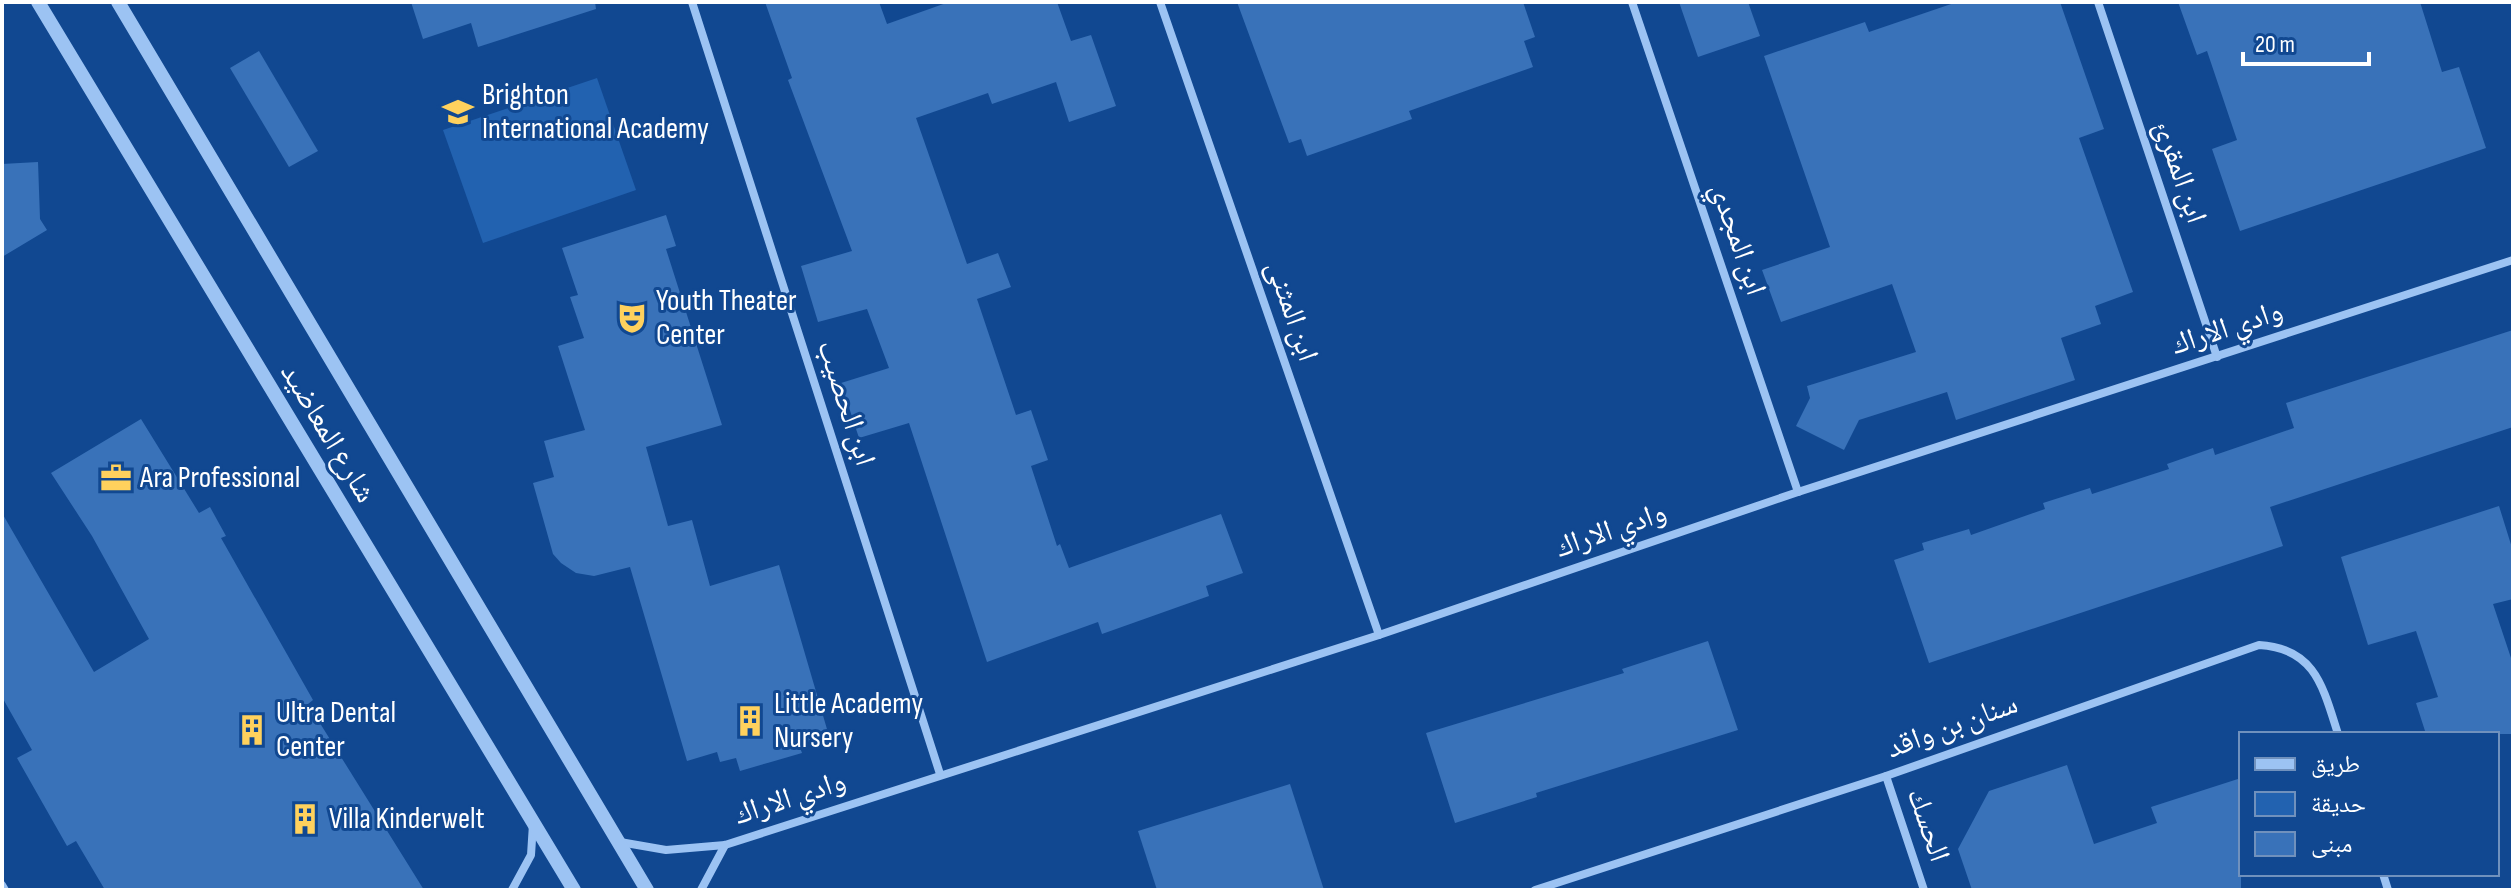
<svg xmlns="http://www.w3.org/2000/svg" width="2515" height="892" font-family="'Sofia Sans Condensed','Noto Naskh Arabic',sans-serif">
<rect width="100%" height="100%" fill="#114891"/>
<!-- green -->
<polygon fill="#2262b0" points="597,78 636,190 483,243 443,130"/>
<!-- building -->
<g fill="#3972b9">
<polygon points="411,2 595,2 596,9 478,47 471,23 423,39"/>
<polygon points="765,2 879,2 887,24 949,2 1057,2 1071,41 1091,35 1116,106 1069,122 1056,82 992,104 988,93 916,118 967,264 998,253 1011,287 977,299 1016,415 1031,410 1048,460 1031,466 1057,546 1060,544 1069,568 1221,514 1243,573 1206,586 1209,596 1102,634 1098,622 987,662 909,423 859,438 841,383 889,368 867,309 818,322 801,266 852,251 788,80 792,78"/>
<polygon points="1237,2 1523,2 1535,37 1524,41 1533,67 1409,111 1412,119 1307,156 1301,139 1289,143"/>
<polygon points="1679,2 1748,2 1760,36 1698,57"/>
<polygon points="1957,2 2060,2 2104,129 2079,138 2133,292 2095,306 2101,324 2061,338 2075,380 1956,420 1947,392 1859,420 1844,450 1796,426 1810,398 1807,386 1916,352 1892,284 1781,322 1762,270 1830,247 1764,56 1865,22 1869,32"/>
<polygon points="2178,2 2420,2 2442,72 2459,67 2486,148 2240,231 2212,149 2237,140 2207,51 2197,55"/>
<polygon points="259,51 318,151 289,167 230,68"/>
<polygon points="38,162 40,219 47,230 2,257 2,164"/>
<polygon points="666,215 676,246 666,249 722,425 646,447 668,526 692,520 710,586 779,565 829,736 799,745 802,753 740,771 736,758 720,762 717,752 687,761 630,567 594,576 576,573 561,563 553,554 533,483 554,477 544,441 585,430 558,346 584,338 570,297 578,295 562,248"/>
<polygon points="2513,330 2513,427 2270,507 2283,546 1929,663 1894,560 1924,550 1922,543 1969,529 1971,535 2045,509 2043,503 2090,488 2092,494 2169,469 2167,464 2213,448 2215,455 2294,428 2286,403"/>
<polygon points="141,419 199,513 210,507 226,536 221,538 313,700 308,704 424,890 105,890 76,841 67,846 17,758 32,750 2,697 2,513 94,672 149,639 92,536 51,473"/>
<polygon points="2499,506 2513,551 2513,599 2493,604 2513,664 2513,734 2426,734 2416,703 2438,697 2416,631 2368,645 2341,557"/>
<polygon points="1708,641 1738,730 1536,793 1537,797 1455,823 1426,733 1624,673 1622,669"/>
<polygon points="2067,765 2094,844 2157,823 2151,807 2241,778 2241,890 1972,890 1958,849 1989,791"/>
<polygon points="1290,784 1324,890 1157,890 1138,831"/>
</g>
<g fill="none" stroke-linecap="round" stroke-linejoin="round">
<!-- minor -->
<g stroke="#9cc3f3" stroke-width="8">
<polyline points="692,2 940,774"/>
<polyline points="1160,2 1379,635"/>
<polyline points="1632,2 1798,492"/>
<polyline points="2098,2 2217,357"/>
<polyline points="1886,776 1924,890"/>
<polyline points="620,842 666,850 725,845 1379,635 1798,492 2513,260"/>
<polyline points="2383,874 2388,890"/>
<polyline points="2,885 5,890"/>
<polyline points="512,890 531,855 533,824"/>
<polyline points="701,890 725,845"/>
<path d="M1535 890 1886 776 2259 645C2315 648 2323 687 2338 734"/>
</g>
<!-- tertiary -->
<g stroke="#9cc3f3" stroke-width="14">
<polyline points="38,2 574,890"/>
<polyline points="118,2 647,890"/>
</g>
</g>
<!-- icons -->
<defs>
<symbol id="school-bare" viewBox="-9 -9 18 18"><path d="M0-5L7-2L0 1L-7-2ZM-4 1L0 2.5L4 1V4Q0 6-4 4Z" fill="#ffd15d" stroke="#114891" stroke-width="2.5" paint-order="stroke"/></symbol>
<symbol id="theatre-bare" viewBox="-9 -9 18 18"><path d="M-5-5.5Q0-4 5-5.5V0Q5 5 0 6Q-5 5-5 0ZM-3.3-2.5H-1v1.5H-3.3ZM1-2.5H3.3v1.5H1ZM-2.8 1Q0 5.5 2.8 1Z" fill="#ffd15d" stroke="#114891" stroke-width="2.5" paint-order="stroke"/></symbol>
<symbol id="office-bare" viewBox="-9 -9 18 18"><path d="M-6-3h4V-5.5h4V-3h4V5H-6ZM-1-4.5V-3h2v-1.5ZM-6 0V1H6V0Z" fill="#ffd15d" stroke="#114891" stroke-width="2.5" paint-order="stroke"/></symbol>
<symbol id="building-bare" viewBox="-9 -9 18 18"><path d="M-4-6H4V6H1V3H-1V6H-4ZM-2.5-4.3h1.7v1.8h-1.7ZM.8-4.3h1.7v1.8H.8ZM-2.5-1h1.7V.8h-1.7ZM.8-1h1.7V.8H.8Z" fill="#ffd15d" stroke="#114891" stroke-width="2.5" paint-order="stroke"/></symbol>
</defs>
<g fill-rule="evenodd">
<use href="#school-bare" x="436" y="90" width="44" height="44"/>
<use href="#theatre-bare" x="610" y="296" width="44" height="44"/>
<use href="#office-bare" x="94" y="456" width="44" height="44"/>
<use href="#building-bare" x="728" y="699" width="44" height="44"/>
<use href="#building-bare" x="230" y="708" width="44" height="44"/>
<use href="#building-bare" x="283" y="797" width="44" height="44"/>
</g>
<g text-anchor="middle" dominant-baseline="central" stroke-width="6" stroke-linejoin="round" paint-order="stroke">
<!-- poi labels -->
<g font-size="30" fill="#fff" stroke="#114891" text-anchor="start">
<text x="482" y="95">Brighton<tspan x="482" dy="34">International Academy</tspan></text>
<text x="656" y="301">Youth Theater<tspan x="656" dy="34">Center</tspan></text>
<text x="140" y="478">Ara Professional</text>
<text x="774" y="704">Little Academy<tspan x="774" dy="34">Nursery</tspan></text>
<text x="276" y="713">Ultra Dental<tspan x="276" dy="34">Center</tspan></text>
<text x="329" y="819">Villa Kinderwelt</text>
</g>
<!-- street labels -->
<g font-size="30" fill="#fff" stroke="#114891">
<text transform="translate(2180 172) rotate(71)">ابن المقرئ</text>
<text transform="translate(1738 239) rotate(71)">ابن المجدي</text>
<text transform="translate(1292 311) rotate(71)">ابن المثنى</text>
<text transform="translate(2227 328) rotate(-18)">وادي الاراك</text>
<text transform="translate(846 403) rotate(72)">ابن الحصيب</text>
<text transform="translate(328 433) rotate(59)">شارع المعاضيد</text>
<text transform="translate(1611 530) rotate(-19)">وادي الاراك</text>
<text transform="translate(1952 726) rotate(-20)">سنان بن واقد</text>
<text transform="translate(790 798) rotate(-18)">وادي الاراك</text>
<text transform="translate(1928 825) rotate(71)">الحسك</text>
</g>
</g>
<!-- border -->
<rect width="2515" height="892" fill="none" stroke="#ffffff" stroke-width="8"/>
<!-- legend -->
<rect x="2239" y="732" width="260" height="144" fill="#114891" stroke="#7091bd" stroke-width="2"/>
<rect x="2255" y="758" width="40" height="12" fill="#9cc3f3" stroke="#7091bd" stroke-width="2"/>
<text x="2311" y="772" font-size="24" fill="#ffffff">طريق</text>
<rect x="2255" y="792" width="40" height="24" fill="#2262b0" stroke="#7091bd" stroke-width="2"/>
<text x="2311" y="812" font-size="24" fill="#ffffff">حديقة</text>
<rect x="2255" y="832" width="40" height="24" fill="#3972b9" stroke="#7091bd" stroke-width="2"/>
<text x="2311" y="852" font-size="24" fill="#ffffff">مبنى</text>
<!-- scale -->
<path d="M2243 52v12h126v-12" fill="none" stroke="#ffffff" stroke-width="4"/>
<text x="2255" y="52" font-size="24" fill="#ffffff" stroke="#114891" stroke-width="6" paint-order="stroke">20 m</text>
</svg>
